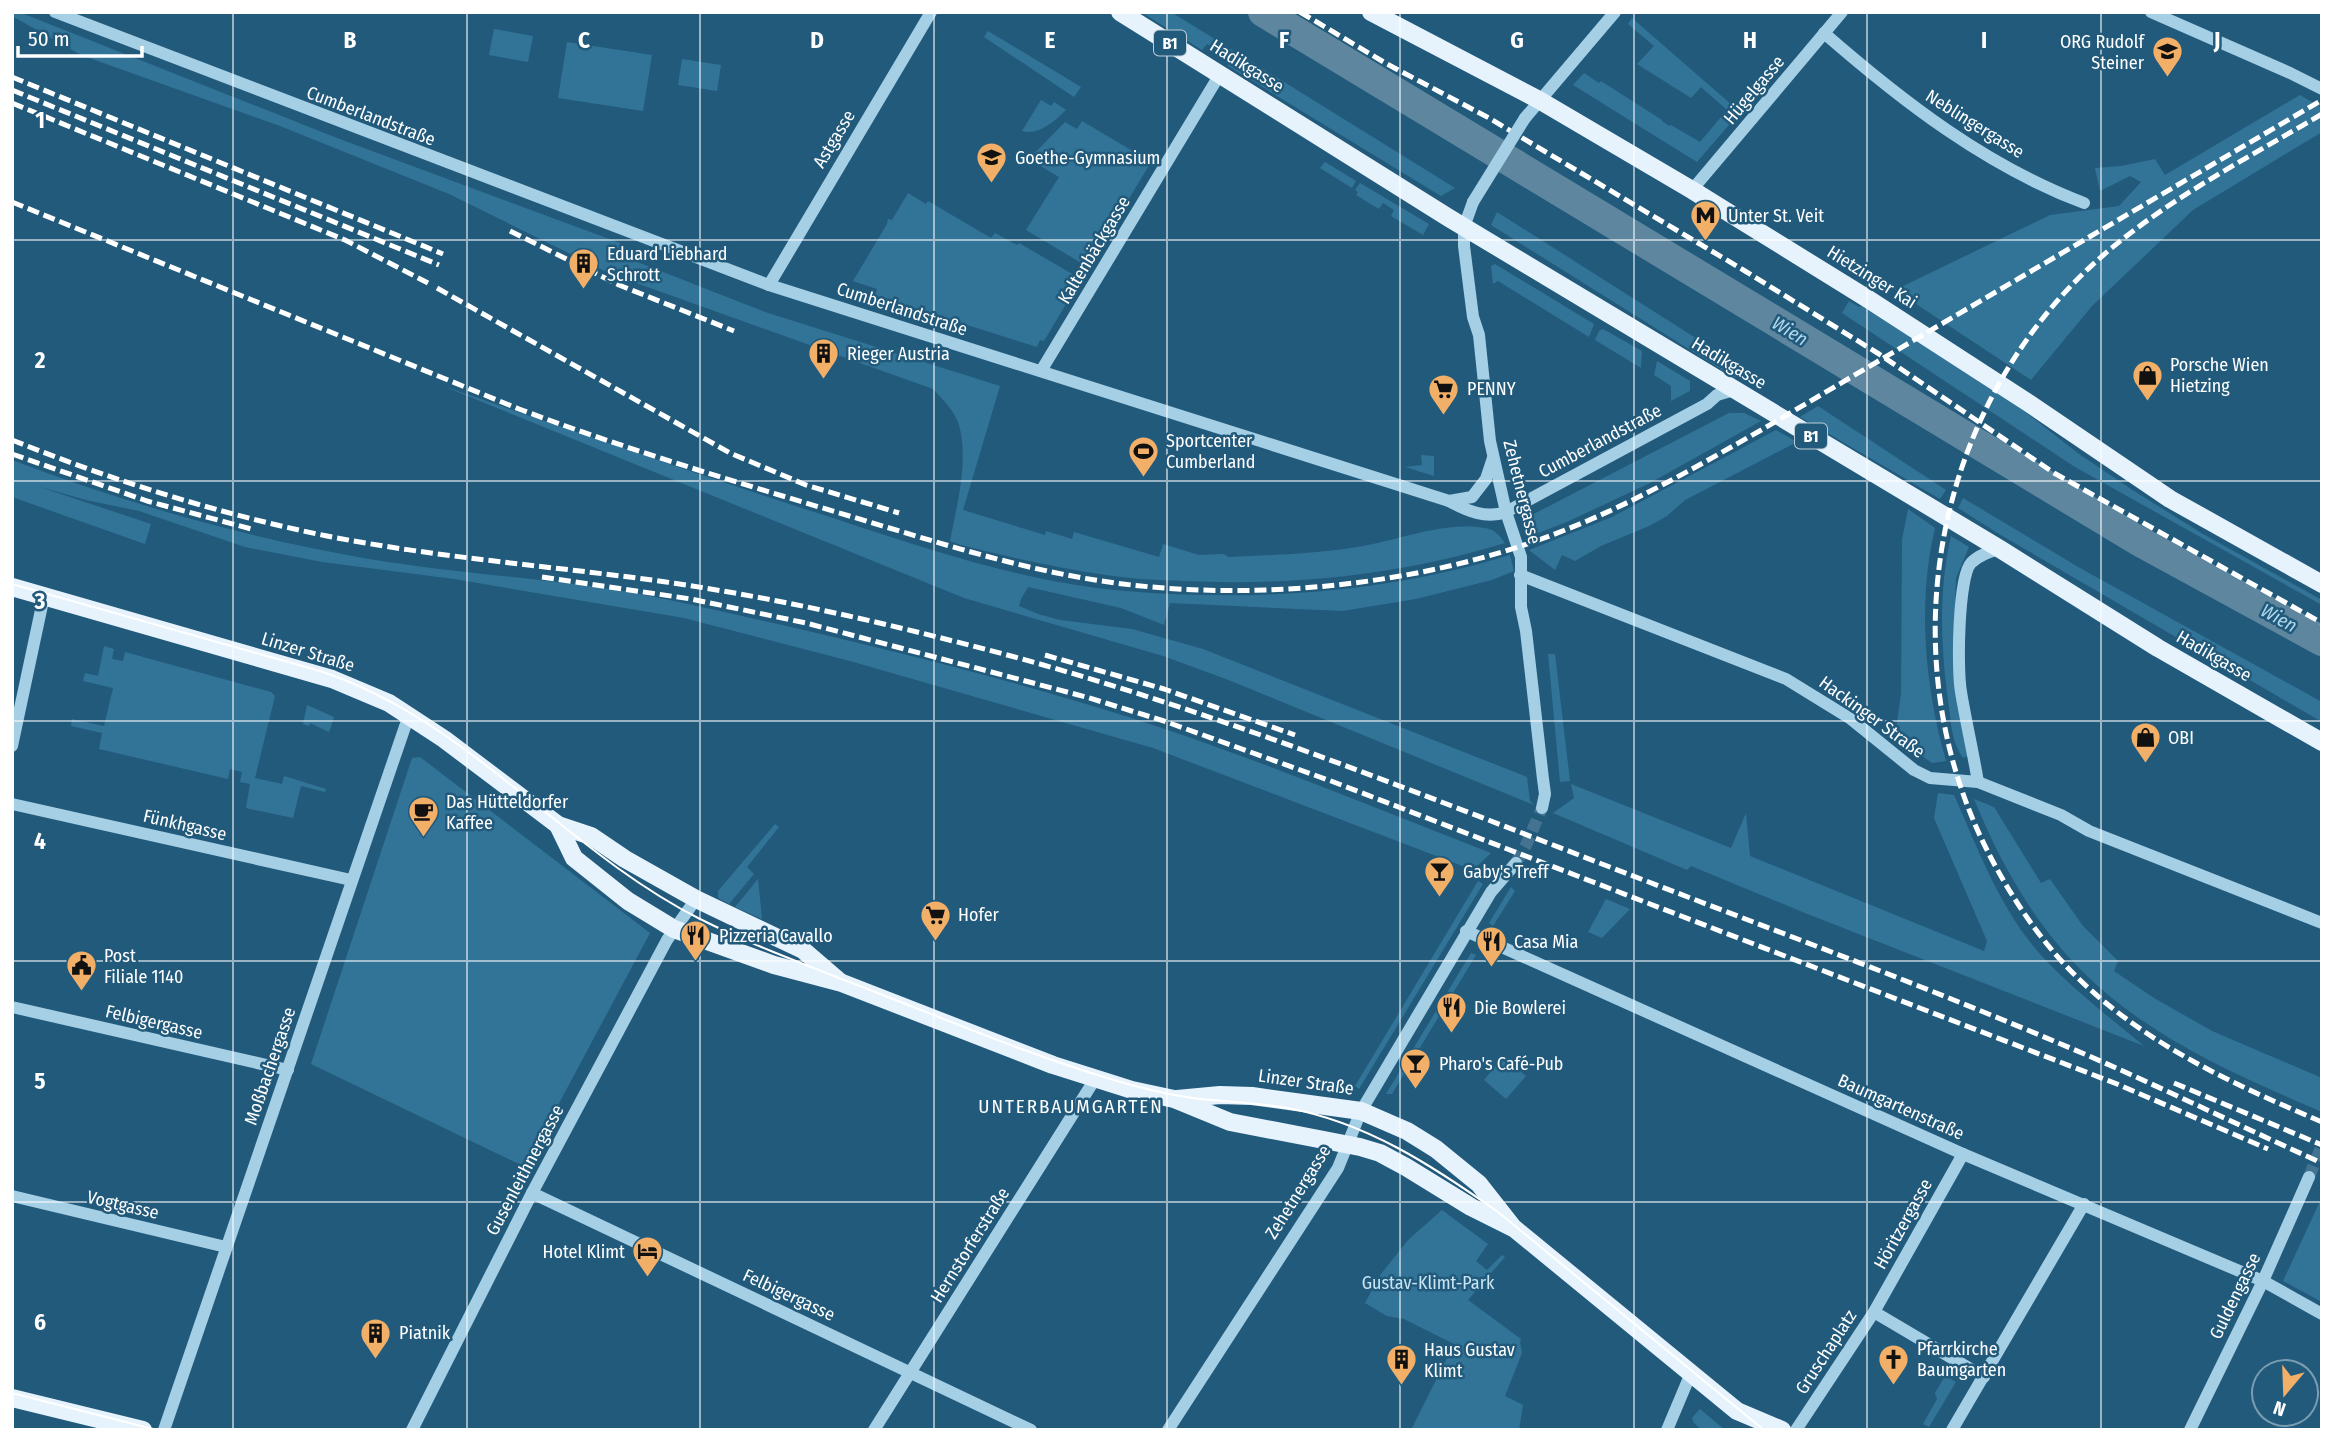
<svg xmlns="http://www.w3.org/2000/svg" width="2334" height="1442" font-family="'Fira Sans Condensed',sans-serif">
<rect width="100%" height="100%" fill="#225a7c"/>
<!-- green -->
<g fill="#327497">
<path d="M12 12H19L337 138 620 243 617 254 765 312 1000 386 963 510 1045 535 1046 531 1072 539 1074 532 1159 557 1163 544 1199 555 1224 554 1228 557C1271 555 1315 554 1357 547 1398 541 1442 521 1484 528 1495 529 1499 535 1505 543 1402 575 1293 586 1185 581 1159 580 1132 579 1106 575 1057 568 1009 557 961 545L950 541C957 504 969 461 959 425 955 411 942 399 933 389L611 274 449 194 280 126 81 55 12 16Z"/>
<polygon points="1141,12 1171,12 1455,188 1441,196 1228,66 1232,59 1207,44 1202,50"/>
<polygon points="1632,18 1740,112 1697,162 1573,85 1584,73 1599,83 1601,81 1662,120 1662,121 1669,126 1671,125 1700,142 1727,110 1701,87 1691,98 1637,64 1654,46 1628,24"/>
<polygon points="494,29 533,36 528,62 489,55"/>
<polygon points="988,31 1081,87 1074,97 984,37"/>
<polygon points="567,42 652,55 643,111 558,98"/>
<polygon points="682,59 721,65 717,91 678,85"/>
<polygon points="2300,95 2322,108 2322,132 2193,210 2092,306 2031,380 1895,290 2050,215 2119,206 2141,182 2130,176 2100,191 2095,168 2121,166 2155,159 2165,175"/>
<path d="M1041 100 1051 106 1054 102 1066 110C1055 121 1038 136 1022 131Z"/>
<polygon points="1082,121 1151,162 1088,267 1026,230 1059,177 1029,159 1065,122 1077,129"/>
<polygon points="1325,162 1356,181 1352,188 1320,168"/>
<polygon points="1360,183 1429,224 1423,235 1391,216 1394,210 1383,203 1379,209 1356,195 1358,192 1355,190"/>
<polygon points="908,193 926,204 928,201 991,238 995,233 1017,245 1019,243 1081,279 1044,341 1040,340 1037,347 875,296 877,289 853,281 887,224 888,219 892,220"/>
<polygon points="1497,212 1743,368 1735,378 1491,225"/>
<polygon points="1495,264 1594,324 1589,337 1498,281 1493,284 1491,266"/>
<polygon points="1849,301 1859,307 1862,306 2006,397 2079,454 2134,491 2203,534 2322,600 2322,605 2075,467 1842,313"/>
<polygon points="1603,329 1642,351 1641,368 1595,340 1599,331"/>
<polygon points="1657,361 1690,381 1690,391 1671,401 1671,386 1654,375"/>
<path d="M443 386C574 431 704 477 836 519 930 550 1027 583 1126 591 1254 602 1386 593 1510 555L1514 571 1492 580 1416 599 1342 611 1170 603 1164 625 1121 608 1028 587 1021 599 1019 606 1038 614 1060 620 1132 629 1203 649 1527 777 1530 801 1534 805 1226 679 1163 656 964 598Z"/>
<polygon points="1818,406 1946,490 1940,499 1800,417"/>
<polygon points="1729,413 1744,413 1761,421 1650,483 1569,521 1526,538 1526,518"/>
<polygon points="1776,430 1797,442 1685,500 1667,516 1649,526 1601,546 1575,561 1562,555 1555,570 1529,550 1612,517"/>
<polygon points="1421,455 1434,456 1434,476 1405,467 1422,465"/>
<path d="M12 460C127 504 248 538 369 559 470 576 574 579 674 601 812 631 950 663 1086 704 1224 745 1358 801 1491 853L1473 870 1153 748 850 661 684 618 454 579 322 562 245 547 139 511 86 500 37 486 151 524 145 544 12 497Z"/>
<polygon points="1963,498 2080,568 2322,702 2322,722 1999,534 1958,508"/>
<path d="M1908 509 1935 528C1917 603 1925 687 1946 761L1932 763 1895 737 1901 694 1902 540Z"/>
<path d="M1951 536 1969 547 1956 578 1955 601V687L1968 756 1963 758C1952 743 1951 724 1949 707 1941 650 1938 592 1951 536Z"/>
<polygon points="104,646 114,649 112,659 123,661 125,652 271,692 275,696 255,778 282,784 284,776 326,789 325,792 301,786 293,818 246,808 250,784 240,782 242,772 230,769 228,779 99,749 102,733 71,726 72,719 104,726 113,688 83,681 85,673 98,676"/>
<polygon points="1548,654 1555,654 1570,781 1560,782"/>
<polygon points="307,705 334,717 329,732 310,723 309,726 303,724"/>
<polygon points="420,757 650,933 525,1167 311,1064 412,758"/>
<path d="M1571 784 1731 848 1746 813 1750 856 1984 951 1987 941 1934 818 1938 793 1954 795C1978 849 2000 909 2040 954 2071 988 2109 1017 2144 1046L1805 913 1691 866 1687 870 1553 813 1574 798Z"/>
<path d="M1974 799 1994 807 2041 883 2050 879 2083 926 2118 961 2114 971 2154 998 2212 1031 2322 1078V1112C2238 1076 2150 1038 2084 973 2035 925 2000 863 1974 799Z"/>
<polygon points="775,824 779,827 747,867 754,874 729,904 718,898 718,891"/>
<polygon points="758,879 762,919 735,907"/>
<polygon points="1478,881 1483,884 1359,1089 1355,1086"/>
<polygon points="1511,887 1515,891 1493,926 1489,923"/>
<polygon points="1606,899 1630,909 1602,938 1588,932"/>
<polygon points="1471,953 1476,955 1392,1094 1386,1094"/>
<polygon points="1503,1057 1526,1076 1506,1099 1484,1080"/>
<polygon points="2322,1197 2322,1302 2283,1281"/>
<polygon points="1442,1210 1488,1244 1476,1261 1487,1270 1502,1255 1505,1257 1468,1300 1521,1339 1520,1342 1522,1353 1505,1396 1523,1405 1519,1430 1411,1430 1454,1344 1404,1319 1387,1316 1365,1303 1381,1274 1408,1240"/>
<polygon points="1945,1376 1956,1382 1929,1427 1923,1424 1937,1399 1935,1393"/>
<polygon points="1700,1409 1725,1430 1702,1430 1694,1423 1692,1418"/>
</g>
<g fill="none" stroke-linecap="round" stroke-linejoin="round">
<!-- river -->
<polyline stroke="#5e879f" stroke-width="30" points="1263,12 2137,540 2322,641"/>
<!-- minor-tunnel -->
<g stroke="#437390" stroke-width="12" stroke-dasharray="12 6" stroke-linecap="butt">
<polyline points="1516,863 1526,845 1542,808"/>
<polyline points="2309,1177 2322,1145"/>
</g>
<!-- minor -->
<g stroke="#a5cfe5" stroke-width="12">
<path d="M55 12 769 285 1449 501C1467 511 1486 519 1506 512L1707 404 1717 395 1734 390"/>
<polyline points="2151,12 2290,73 2322,89"/>
<path d="M1824 33C1902 101 1986 166 2084 203"/>
<polyline points="1525,118 1615,12"/>
<polyline points="1692,190 1842,12"/>
<polyline points="1473,202 1464,227 1464,246 1473,317 1479,335 1490,441 1506,512 1521,557 1521,607 1526,631 1543,779 1545,794 1542,808"/>
<polyline points="769,285 931,12"/>
<polyline points="1041,371 1220,74"/>
<polyline points="1449,501 1472,497 1486,479 1493,458"/>
<polyline points="1520,575 1786,679 1851,719 1914,770 1930,778 1978,782 2061,815 2089,831 2322,923"/>
<polyline points="12,746 44,596"/>
<path d="M1978 782C1973 752 1966 722 1961 692 1957 670 1958 577 1971 563 1979 555 1989 552 2000 549"/>
<polyline points="12,804 351,880"/>
<polyline points="1466,931 1963,1154 2263,1281 2322,1314"/>
<polyline points="12,1007 288,1070"/>
<polyline points="532,1193 1031,1430"/>
<polyline points="12,1196 226,1247"/>
<polyline points="1874,1312 1984,1377"/>
<polyline points="164,1430 409,715"/>
<polyline points="412,1430 532,1193 667,940 696,899"/>
<polyline points="874,1430 1095,1079"/>
<polyline points="1168,1430 1338,1168 1361,1111 1491,892 1516,863"/>
<polyline points="1667,1430 1691,1373"/>
<polyline points="1796,1430 1874,1312 1963,1154"/>
<polyline points="1952,1430 2084,1204"/>
<polyline points="2190,1430 2263,1281 2309,1177"/>
</g>
<!-- major -->
<g stroke="#e6f3fd" stroke-width="18">
<polyline points="1120,12 1449,218 2000,549 2158,648 2322,742"/>
<polyline points="1371,12 1539,100 1692,190 1868,299 2027,402 2170,499 2322,584"/>
<polyline points="12,587 332,679 389,703 444,739 558,825 591,836 625,859 696,899 803,950 839,981"/>
<polyline points="558,825 574,858 628,901 674,929 774,965 842,983 1053,1065 1132,1090 1174,1099 1230,1122 1360,1147 1380,1153 1406,1167 1471,1207 1515,1229 1737,1411 1782,1430"/>
<polyline points="1177,1099 1220,1095 1252,1096 1361,1111 1407,1131 1436,1149 1479,1184 1512,1226"/>
<polyline points="12,1398 143,1430"/>
</g>
<!-- tram -->
<g stroke="#fff" stroke-width="2">
<path d="M12 584 320 671C467 719 564 850 700 919 760 949 825 972 888 997 964 1027 1039 1058 1117 1081 1145 1089 1173 1096 1201 1099 1230 1102 1258 1103 1287 1108 1366 1122 1433 1166 1498 1212L1764 1430"/>
<polyline points="12,1393 157,1430"/>
</g>
<!-- rail -->
<g stroke="#fff" stroke-width="5" stroke-dasharray="12 5" stroke-linecap="butt">
<polyline points="1300,12 1387,64 1489,118 1745,271 1879,354 2054,473 2322,623"/>
<polyline points="12,77 443,254"/>
<polyline points="12,90 439,265"/>
<polyline points="12,103 345,240 428,283"/>
<path d="M2322 114C2226 171 2125 220 2052 307 1924 459 1898 679 1990 856 2014 902 2044 946 2082 982 2151 1047 2235 1085 2322 1122"/>
<path d="M12 202 519 409C623 448 729 480 836 512 921 537 1007 566 1095 580 1245 604 1423 587 1565 530 1634 503 1698 466 1763 429L2322 100"/>
<polyline points="510,231 619,285 734,331"/>
<polyline points="437,288 730,453 806,485 899,513"/>
<path d="M12 440C114 481 219 514 327 536 439 558 553 566 666 582 763 596 859 617 953 641 1164 693 1364 772 1566 850 1740 918 1917 982 2089 1056 2167 1090 2244 1128 2322 1163"/>
<polyline points="12,454 147,501 255,530"/>
<polyline points="542,577 691,599 806,623 1086,697 1164,721 1331,781 2117,1084 2268,1149"/>
<polyline points="1045,655 1164,689 1295,735"/>
<polyline points="2174,1083 2322,1145"/>
</g>
<!-- minor-bridge -->
<polyline stroke="#a5cfe5" stroke-width="12" points="1473,202 1525,118"/>
</g>
<!-- grid -->
<path fill="none" stroke="#fff" stroke-width="2" stroke-opacity="0.55" d="M233 12V1430M467 12V1430M700 12V1430M934 12V1430M1167 12V1430M1400 12V1430M1634 12V1430M1867 12V1430M2101 12V1430M12 240H2322M12 481H2322M12 721H2322M12 961H2322M12 1202H2322"/>
<!-- icons -->
<defs>
<symbol id="school-pin" viewBox="-11 -11 22 30"><path d="M0 17L-7.5 6A9.5 9.5 0 1 1 7.5 6Z" fill="#f1af68" stroke="#225a7c"/><path d="M0-5L7-2L0 1L-7-2ZM-4 1L0 2.5L4 1V4Q0 6-4 4Z" fill="#111"/></symbol>
<symbol id="metro-pin" viewBox="-11 -11 22 30"><path d="M0 17L-7.5 6A9.5 9.5 0 1 1 7.5 6Z" fill="#f1af68" stroke="#225a7c"/><path d="M-5.5 5V-5H-3L0 0L3-5H5.5V5H3V-.5L0 4L-3-.5V5Z" fill="#111"/></symbol>
<symbol id="building-pin" viewBox="-11 -11 22 30"><path d="M0 17L-7.5 6A9.5 9.5 0 1 1 7.5 6Z" fill="#f1af68" stroke="#225a7c"/><path d="M-4-6H4V6H1V3H-1V6H-4ZM-2.5-4.3h1.7v1.8h-1.7ZM.8-4.3h1.7v1.8H.8ZM-2.5-1h1.7V.8h-1.7ZM.8-1h1.7V.8H.8Z" fill="#111"/></symbol>
<symbol id="shop-pin" viewBox="-11 -11 22 30"><path d="M0 17L-7.5 6A9.5 9.5 0 1 1 7.5 6Z" fill="#f1af68" stroke="#225a7c"/><path d="M-5-2.5h2.3a2.7 3.5 0 0 1 5.4 0H5L5.5 6h-11ZM-1.5-2.5h3a1.5 2.3 0 0 0-3 0Z" fill="#111"/></symbol>
<symbol id="supermarket-pin" viewBox="-11 -11 22 30"><path d="M0 17L-7.5 6A9.5 9.5 0 1 1 7.5 6Z" fill="#f1af68" stroke="#225a7c"/><path d="M-6-5.5h2.5l.6 2H6L4.5 2H-2.5L-4.4-4H-6ZM-1.5 3.2a1.3 1.3 0 1 0 .1 0ZM3 3.2a1.3 1.3 0 1 0 .1 0Z" fill="#111"/></symbol>
<symbol id="stadium-pin" viewBox="-11 -11 22 30"><path d="M0 17L-7.5 6A9.5 9.5 0 1 1 7.5 6Z" fill="#f1af68" stroke="#225a7c"/><path d="M0-5a6.5 5 0 1 0 0 10a6.5 5 0 1 0 0-10ZM-3.5-1.8h7v3.6h-7Z" fill="#111"/></symbol>
<symbol id="cafe-pin" viewBox="-11 -11 22 30"><path d="M0 17L-7.5 6A9.5 9.5 0 1 1 7.5 6Z" fill="#f1af68" stroke="#225a7c"/><path d="M-5.5-4.5H6V0H3Q3 3.5 0 3.5H-2.5Q-5.5 3.5-5.5 0ZM3-3.2v2h1.7v-2ZM-6 4.5H4V6H-6Z" fill="#111"/></symbol>
<symbol id="bar-pin" viewBox="-11 -11 22 30"><path d="M0 17L-7.5 6A9.5 9.5 0 1 1 7.5 6Z" fill="#f1af68" stroke="#225a7c"/><path d="M-6-5H6L.8 .8V4.5H3.5V6h-7V4.5H-.8V.8Z" fill="#111"/></symbol>
<symbol id="restaurant-pin" viewBox="-11 -11 22 30"><path d="M0 17L-7.5 6A9.5 9.5 0 1 1 7.5 6Z" fill="#f1af68" stroke="#225a7c"/><path d="M-5-6h1v4h1v-4h1v4h1v-4h1v5L-1.5 .5V6h-2V.5L-5-1ZM5-6V6H3V1.5H1.5Q1.5-4 5-6Z" fill="#111"/></symbol>
<symbol id="civic-pin" viewBox="-11 -11 22 30"><path d="M0 17L-7.5 6A9.5 9.5 0 1 1 7.5 6Z" fill="#f1af68" stroke="#225a7c"/><path d="M-.6-6.5H3V-4.5H.6V-3L4-1V1h2V6H-6V1h2V-1L-.6-3ZM-1.2 2.5V6h2.4V2.5Z" fill="#111"/></symbol>
<symbol id="hotel-pin" viewBox="-11 -11 22 30"><path d="M0 17L-7.5 6A9.5 9.5 0 1 1 7.5 6Z" fill="#f1af68" stroke="#225a7c"/><path d="M-6-4.5h1.5V1H6V5H4.5V3h-9V5H-6ZM-4 0a1.8 1.8 0 1 1 3.6 0ZM.5 0V-2.5h3Q6-2.5 6 0Z" fill="#111"/></symbol>
<symbol id="church-pin" viewBox="-11 -11 22 30"><path d="M0 17L-7.5 6A9.5 9.5 0 1 1 7.5 6Z" fill="#f1af68" stroke="#225a7c"/><path d="M-1.2-6h2.4v3.5h3.3v2.4h-3.3V6h-2.4V-.1h-3.3v-2.4h3.3Z" fill="#111"/></symbol>
</defs>
<g fill-rule="evenodd">
<use href="#school-pin" x="2150" y="34" width="35" height="47"/>
<use href="#school-pin" x="974" y="140" width="35" height="47"/>
<use href="#metro-pin" x="1688" y="198" width="35" height="47"/>
<use href="#building-pin" x="566" y="246" width="35" height="47"/>
<use href="#building-pin" x="806" y="336" width="35" height="47"/>
<use href="#shop-pin" x="2130" y="358" width="35" height="47"/>
<use href="#supermarket-pin" x="1426" y="372" width="35" height="47"/>
<use href="#stadium-pin" x="1126" y="434" width="35" height="47"/>
<use href="#shop-pin" x="2128" y="720" width="35" height="47"/>
<use href="#cafe-pin" x="406" y="794" width="35" height="47"/>
<use href="#bar-pin" x="1422" y="854" width="35" height="47"/>
<use href="#supermarket-pin" x="918" y="898" width="35" height="47"/>
<use href="#restaurant-pin" x="678" y="918" width="35" height="47"/>
<use href="#restaurant-pin" x="1474" y="924" width="35" height="47"/>
<use href="#civic-pin" x="64" y="948" width="35" height="47"/>
<use href="#restaurant-pin" x="1434" y="990" width="35" height="47"/>
<use href="#bar-pin" x="1398" y="1046" width="35" height="47"/>
<use href="#hotel-pin" x="630" y="1234" width="35" height="47"/>
<use href="#building-pin" x="358" y="1316" width="35" height="47"/>
<use href="#church-pin" x="1876" y="1342" width="35" height="47"/>
<use href="#building-pin" x="1384" y="1342" width="35" height="47"/>
</g>
<g text-anchor="middle" dominant-baseline="central" stroke-width="5" stroke-linejoin="round" paint-order="stroke">
<!-- shield labels -->
<g fill="#225a7c" stroke="#bdced8" stroke-width="2">
<rect x="1154" y="30.5" width="32" height="25" rx="5"/>
<rect x="1795" y="423.5" width="32" height="25" rx="5"/>
</g>
<g font-size="16" font-weight="bold" fill="#fff">
<text x="1170" y="43">B1</text>
<text x="1811" y="436">B1</text>
</g>
<!-- poi labels -->
<g font-size="18" fill="#fff" stroke="#225a7c" text-anchor="start">
<text x="2144" y="42" text-anchor="end">ORG Rudolf<tspan x="2144" dy="21">Steiner</tspan></text>
<text x="1015" y="158">Goethe-Gymnasium</text>
<text x="1728" y="216">Unter St. Veit</text>
<text x="607" y="254">Eduard Liebhard<tspan x="607" dy="21">Schrott</tspan></text>
<text x="847" y="354">Rieger Austria</text>
<text x="2170" y="365">Porsche Wien<tspan x="2170" dy="21">Hietzing</tspan></text>
<text x="1467" y="389">PENNY</text>
<text x="1166" y="441">Sportcenter<tspan x="1166" dy="21">Cumberland</tspan></text>
<text x="2168" y="738">OBI</text>
<text x="446" y="802">Das Hütteldorfer<tspan x="446" dy="21">Kaffee</tspan></text>
<text x="1463" y="872">Gaby's Treff</text>
<text x="958" y="915">Hofer</text>
<text x="719" y="936">Pizzeria Cavallo</text>
<text x="1514" y="942">Casa Mia</text>
<text x="104" y="956">Post<tspan x="104" dy="21">Filiale 1140</tspan></text>
<text x="1474" y="1008">Die Bowlerei</text>
<text x="1439" y="1064">Pharo's Café-Pub</text>
<text x="625" y="1252" text-anchor="end">Hotel Klimt</text>
<text x="399" y="1333">Piatnik</text>
<text x="1917" y="1349">Pfarrkirche<tspan x="1917" dy="21">Baumgarten</tspan></text>
<text x="1424" y="1350">Haus Gustav<tspan x="1424" dy="21">Klimt</tspan></text>
</g>
<!-- street labels -->
<g font-size="18" fill="#fff" stroke="#225a7c">
<text transform="translate(1247 66) rotate(32)">Hadikgasse</text>
<text transform="translate(1754 90) rotate(-50)">Hügelgasse</text>
<text transform="translate(371 116) rotate(21)">Cumberlandstraße</text>
<text transform="translate(1975 124) rotate(32)">Neblingergasse</text>
<text transform="translate(834 139) rotate(-59)">Astgasse</text>
<text transform="translate(1094 250) rotate(-59)">Kaltenbäckgasse</text>
<text transform="translate(1872 277) rotate(32)">Hietzinger Kai</text>
<text transform="translate(902 309) rotate(18)">Cumberlandstraße</text>
<text transform="translate(1729 363) rotate(31)">Hadikgasse</text>
<text transform="translate(1600 441) rotate(-28)">Cumberlandstraße</text>
<text transform="translate(1522 492) rotate(76)">Zehetnergasse</text>
<text transform="translate(308 652) rotate(17)">Linzer Straße</text>
<text transform="translate(2214 656) rotate(30)">Hadikgasse</text>
<text transform="translate(1872 717) rotate(36)">Hackinger Straße</text>
<text transform="translate(185 825) rotate(13)">Fünkhgasse</text>
<text transform="translate(154 1022) rotate(13)">Felbigergasse</text>
<text transform="translate(270 1066) rotate(-71)">Moßbachergasse</text>
<text transform="translate(1306 1082) rotate(8)">Linzer Straße</text>
<text transform="translate(1901 1107) rotate(24)">Baumgartenstraße</text>
<text transform="translate(525 1170) rotate(-62)">Gusenleithnergasse</text>
<text transform="translate(1298 1192) rotate(-58)">Zehetnergasse</text>
<text transform="translate(123 1205) rotate(13)">Vogtgasse</text>
<text transform="translate(1903 1224) rotate(-61)">Höritzergasse</text>
<text transform="translate(970 1245) rotate(-58)">Hernstorferstraße</text>
<text transform="translate(789 1295) rotate(25)">Felbigergasse</text>
<text transform="translate(2235 1296) rotate(-64)">Guldengasse</text>
<text transform="translate(1826 1352) rotate(-57)">Gruschaplatz</text>
</g>
<!-- park labels -->
<g font-size="18" fill="#c8e5f4" stroke="#225a7c">
<text x="1428" y="1283">Gustav-Klimt-Park</text>
</g>
<!-- water labels -->
<g font-size="19" font-style="italic" fill="#b0d8ed" stroke="#225a7c">
<text transform="translate(1790 331) rotate(31)">Wien</text>
<text transform="translate(2279 618) rotate(29)">Wien</text>
</g>
<!-- neighbourhood labels -->
<g font-size="19" letter-spacing="2" fill="#fff" stroke="#225a7c">
<text x="1071" y="1106">UNTERBAUMGARTEN</text>
</g>
</g>
<g font-size="23" text-anchor="middle" font-weight="bold" fill="#fff" stroke="#225a7c" stroke-width="5" stroke-linejoin="round" paint-order="stroke">
<text x="350" y="48">B</text>
<text x="584" y="48">C</text>
<text x="817" y="48">D</text>
<text x="1050" y="48">E</text>
<text x="1284" y="48">F</text>
<text x="1517" y="48">G</text>
<text x="1750" y="48">H</text>
<text x="1984" y="48">I</text>
<text x="2217" y="48">J</text>
<text x="40" y="128">1</text>
<text x="40" y="368">2</text>
<text x="40" y="609">3</text>
<text x="40" y="849">4</text>
<text x="40" y="1089">5</text>
<text x="40" y="1330">6</text>
</g>
<!-- border -->
<rect width="2334" height="1442" fill="none" stroke="#ffffff" stroke-width="28"/>
<!-- north arrow -->
<g transform="translate(2285 1393) rotate(199)"><circle r="33" fill="#225a7c" stroke="#7a9cb0" stroke-width="2"/>
<path d="M0-5L12 26L0 18L-12 26Z" fill="#f1af68"/>
<text y="-10" font-size="19" font-weight="bold" text-anchor="middle" fill="#ffffff">N</text>
</g>
<!-- scale -->
<path d="M18 46v10h124v-10" fill="none" stroke="#ffffff" stroke-width="3.5"/>
<text x="28" y="46" font-size="21" fill="#ffffff" stroke="#225a7c" stroke-width="5" paint-order="stroke">50 m</text>
</svg>
